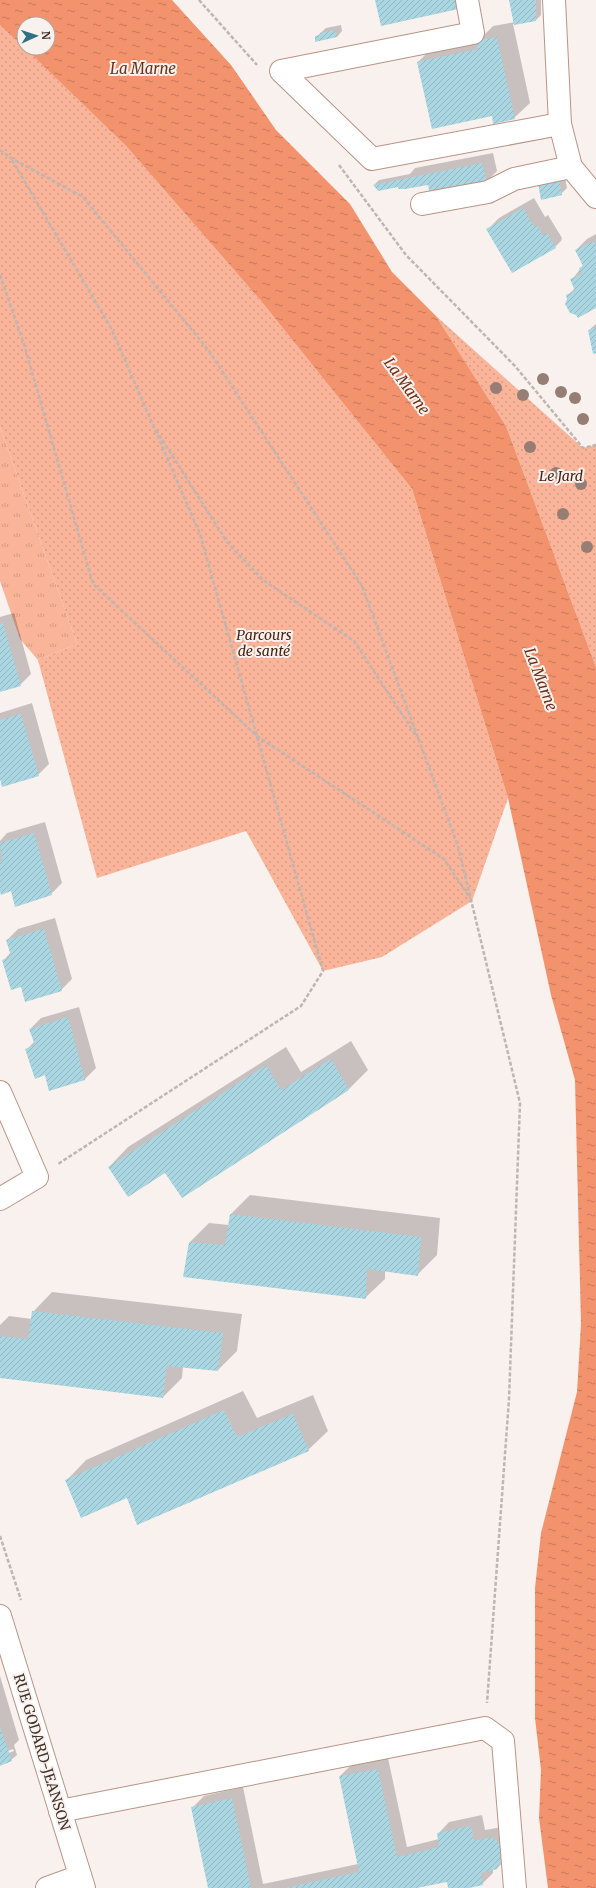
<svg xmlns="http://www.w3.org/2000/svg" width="596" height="1888" font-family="Merriweather,serif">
<defs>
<pattern id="grass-tufts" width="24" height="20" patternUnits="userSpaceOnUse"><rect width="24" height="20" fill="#f9b499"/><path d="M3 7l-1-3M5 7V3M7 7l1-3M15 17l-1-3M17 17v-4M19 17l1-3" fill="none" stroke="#d69b84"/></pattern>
<pattern id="park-dots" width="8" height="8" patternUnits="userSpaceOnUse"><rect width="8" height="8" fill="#f9b499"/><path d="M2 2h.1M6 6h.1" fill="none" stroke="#d69b84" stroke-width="1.8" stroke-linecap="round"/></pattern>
<pattern id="water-ripples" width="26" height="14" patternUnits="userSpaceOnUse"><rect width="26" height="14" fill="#f3936d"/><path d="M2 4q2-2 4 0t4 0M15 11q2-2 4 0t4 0" fill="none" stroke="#c6785a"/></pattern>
<pattern id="building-hatch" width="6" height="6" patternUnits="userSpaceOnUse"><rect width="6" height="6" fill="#aad6e2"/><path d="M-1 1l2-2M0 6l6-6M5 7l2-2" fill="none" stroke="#93b8c2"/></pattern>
</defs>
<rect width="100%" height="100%" fill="#f9f1ee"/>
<!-- grass -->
<polygon fill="url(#grass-tufts)" points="0,427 77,644 38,660 20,639 0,581"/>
<!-- park -->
<g fill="url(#park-dots)">
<polygon points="0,25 4,27 126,146 261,301 412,489 508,798 472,901 382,957 323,971 246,831 97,878 38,660 77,644 0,427"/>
<polygon points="436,316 583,448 596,445 596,667 506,426"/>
</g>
<!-- water -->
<polygon fill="url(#water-ripples)" points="0,0 172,0 231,65 276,130 350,204 392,272 436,316 506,426 596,667 596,1888 548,1888 539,1818 541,1770 535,1718 535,1588 541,1533 577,1392 581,1324 575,1080 551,995 508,798 412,489 261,301 126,146 25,48 48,48 48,24 24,24 24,47 0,25"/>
<!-- shadow -->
<g fill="#0003" fill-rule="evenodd">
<polygon points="510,0 541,0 541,15 536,20 513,24 530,103 514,118 492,115 418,62 434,46 483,36 493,26 515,22"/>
<polygon points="341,25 342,31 337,37 316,37 326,28"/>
<polygon points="493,153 497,171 486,182 374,185 379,180 410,174 415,168"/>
<polygon points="563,168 567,188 561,194 542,199"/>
<polygon points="534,198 545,217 548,215 562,238 561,241 555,247 513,272 488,229 499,218"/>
<polygon points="596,234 596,310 596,308 568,299 567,296 575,288 572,280 583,265 576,250 587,239"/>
<polygon points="596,324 596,352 589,330"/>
<polygon points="14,613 31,674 20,685 0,691 0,617"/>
<polygon points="32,703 49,764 38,775 0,775 0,713"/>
<polygon points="45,822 62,883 51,894 0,888 0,841 7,833"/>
<polygon points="55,918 72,979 61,990 22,986 3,961 11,952 7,940 18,929"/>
<polygon points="79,1007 96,1068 85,1079 49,1090 45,1074 26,1050 35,1041 30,1029 41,1018"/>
<polygon points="351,1041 368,1070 349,1089 109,1167 128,1147 286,1047 301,1072"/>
<polygon points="250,1195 440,1218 437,1255 417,1275 385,1271 385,1279 365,1298 190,1242 209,1223 229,1225 231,1214"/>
<polygon points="52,1292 242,1314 237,1351 218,1370 183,1366 182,1378 163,1397 0,1377 0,1325 9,1316 32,1319 33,1312"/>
<polygon points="243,1391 257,1418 313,1395 328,1431 308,1450 127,1497 67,1480 86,1460"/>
<path d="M0 1676 19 1740 14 1745 17 1755 11 1760 0 1765ZM13 1749 14 1751 3 1755V1753Z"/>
<polygon points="388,1758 407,1847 439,1839 438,1834 449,1822 482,1815 485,1830 502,1827 508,1857 497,1868 493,1869 493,1873 482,1884 464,1888 449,1888 448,1881 416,1888 209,1888 193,1807 204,1796 243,1787 263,1884 358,1864 340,1776 351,1765"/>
</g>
<!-- building -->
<g fill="url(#building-hatch)">
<polygon points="375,0 462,0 463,8 381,26"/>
<polygon points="509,0 536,0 536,21 514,25"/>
<polygon points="335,30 337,37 315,42 315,36 320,35 320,33"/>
<polygon points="497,37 515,119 493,124 492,116 432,129 417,62 478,49 476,41"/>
<polygon points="482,163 487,183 430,195 428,185 405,189 398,189 398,187 378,191 373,185"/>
<polygon points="558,173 562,195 541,200 537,178"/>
<polygon points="523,208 534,227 537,225 543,236 547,233 556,248 512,273 486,229"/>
<polygon points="594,241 596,246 596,308 578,318 576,315 570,313 565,304 567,299 566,295 575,291 570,279 581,274 579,268 583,266 575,250"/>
<polygon points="596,328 596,353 593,354 588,330"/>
<polygon points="3,623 21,686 0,692 0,624"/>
<polygon points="21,714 39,776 2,787 0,779 0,720"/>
<polygon points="34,833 52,895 15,907 11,891 1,895 0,891 0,861 2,861 0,843"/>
<polygon points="44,929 62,991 25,1002 21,987 11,990 2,960 11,956 6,940"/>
<polygon points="68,1017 85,1080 49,1091 45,1075 35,1079 25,1049 35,1045 29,1029"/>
<polygon points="331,1059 349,1090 182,1198 165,1173 128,1197 108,1167 266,1065 281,1090"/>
<polygon points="230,1214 421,1237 418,1276 367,1269 366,1299 183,1277 189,1242 225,1245"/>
<polygon points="32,1311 223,1333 218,1371 167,1366 163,1398 0,1378 0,1336 28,1339"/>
<polygon points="224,1410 237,1437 293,1414 309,1451 137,1525 127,1498 81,1518 65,1480"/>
<polygon points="0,1727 12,1761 0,1766"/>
<polygon points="378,1769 397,1857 439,1847 437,1833 471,1826 474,1841 491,1837 504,1846 505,1855 497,1869 481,1873 483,1885 469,1888 448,1888 447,1882 416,1888 285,1888 359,1872 339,1776"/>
<polygon points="232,1798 251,1888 208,1888 191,1807"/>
</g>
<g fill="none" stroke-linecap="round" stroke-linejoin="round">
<defs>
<g id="minor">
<polyline points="467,0 473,33 281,71 372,159 560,124"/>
<polyline points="554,0 560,124 571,167 596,197"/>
<polyline points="422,204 488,192 514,179 571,167"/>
<polyline points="0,1092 37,1177 0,1199"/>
<polyline points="0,1616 84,1888"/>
<polyline points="60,1811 485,1728 503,1741 515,1888"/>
<polyline points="47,1888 80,1876"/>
</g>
</defs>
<!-- minor casing -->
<use href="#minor" stroke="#b99486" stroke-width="24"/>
<!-- path -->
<g stroke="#bfb5b1" stroke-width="2.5" stroke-dasharray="4 2" stroke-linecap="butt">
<polyline points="199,0 257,65"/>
<polyline points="0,150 11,158 83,197 209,351 362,586 458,846 520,1103 509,1399 487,1703"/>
<polyline points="12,160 111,328 200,534 323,971 301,1006 58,1164"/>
<polyline points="339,165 406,255 515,366 583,448 596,445"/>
<polyline points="0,275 24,344 93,584 257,736 444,859 470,898"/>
<polyline points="156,430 227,542 263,580 354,641 417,737"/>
<polyline points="0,1536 21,1600"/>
</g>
<!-- minor -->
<use href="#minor" stroke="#fff" stroke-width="22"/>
</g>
<!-- trees -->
<g fill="#967e74">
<circle cx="543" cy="379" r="6"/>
<circle cx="496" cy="388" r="6"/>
<circle cx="561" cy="392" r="6"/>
<circle cx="523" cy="395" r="6"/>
<circle cx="575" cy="398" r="6"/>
<circle cx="583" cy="419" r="6"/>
<circle cx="530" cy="447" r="6"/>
<circle cx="556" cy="473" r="6"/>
<circle cx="581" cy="484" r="6"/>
<circle cx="563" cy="514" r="6"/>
<circle cx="587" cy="547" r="6"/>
</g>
<g text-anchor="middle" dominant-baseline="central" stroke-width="4" stroke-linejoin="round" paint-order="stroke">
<!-- park labels -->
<g font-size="14" font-style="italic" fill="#451f10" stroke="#f9f1ee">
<text x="561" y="476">Le Jard</text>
<text x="264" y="635">Parcours<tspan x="264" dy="16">de santé</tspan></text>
</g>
<!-- street labels -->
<g font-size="14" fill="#3f302a" stroke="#f9f1ee">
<text transform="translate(42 1752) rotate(73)">RUE GODARD-JEANSON</text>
</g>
<!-- water labels -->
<g font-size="15" font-style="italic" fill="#6d3017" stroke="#f9f1ee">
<text x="143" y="68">La Marne</text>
<text transform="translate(407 386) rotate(54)">La Marne</text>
<text transform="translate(541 679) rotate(69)">La Marne</text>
</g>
</g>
<!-- north arrow -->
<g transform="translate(36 36) rotate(87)"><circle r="19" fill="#f9f1ee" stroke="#afa4a0"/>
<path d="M0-3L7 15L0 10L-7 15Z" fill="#2e7182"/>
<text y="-6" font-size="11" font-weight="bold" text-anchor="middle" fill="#3f302a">N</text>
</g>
</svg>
